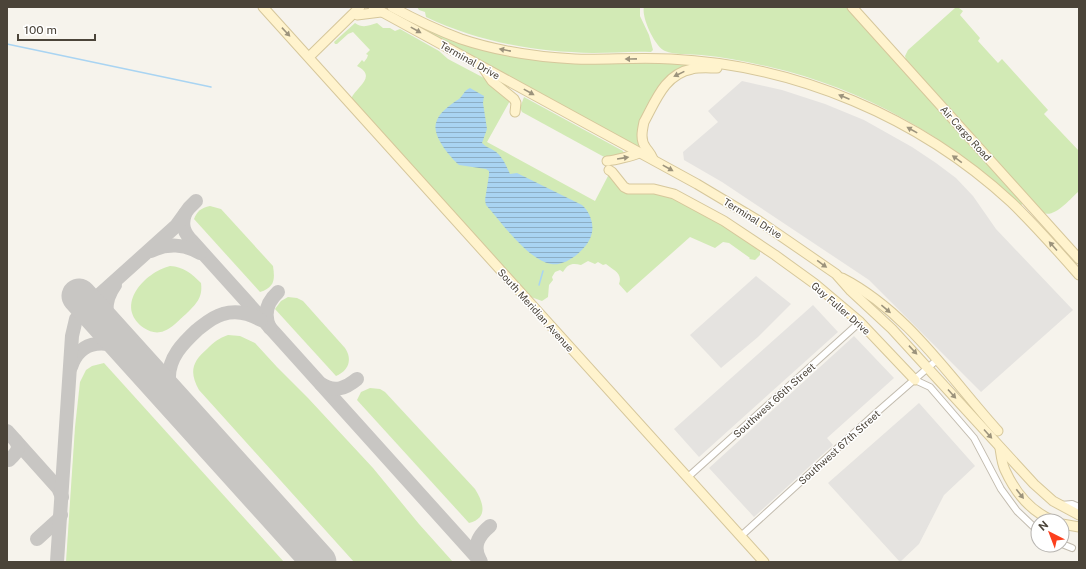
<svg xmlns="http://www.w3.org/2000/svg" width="1086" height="569" font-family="'Public Sans',sans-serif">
<defs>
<pattern id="water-rules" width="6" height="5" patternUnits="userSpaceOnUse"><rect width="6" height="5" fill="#a9d4f2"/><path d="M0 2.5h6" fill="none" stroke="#8caec5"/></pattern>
</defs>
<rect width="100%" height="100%" fill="#f6f3ec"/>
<!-- green -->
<g fill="#d2eab5">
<path d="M417 7H640V16L649 35 653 50 651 52C632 51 613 53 593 53 535 52 479 42 426 17L425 12 419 10Z"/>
<path d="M644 7H847L1024 203 1021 205C950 138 865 89 770 67 747 62 724 57 701 55 691 54 674 55 665 51 655 47 641 17 644 7Z"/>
<path d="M955 8H959L963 11 960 15 980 38 978 41 998 63 1002 59 1048 110 1044 114 1079 151V191C1070 199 1055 218 1043 213L907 64 905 56 908 50Z"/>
<path d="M355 23C363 29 370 25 377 23L383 28H390L395 31 400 29 439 51 448 59 484 78 511 99 487 142 595 201 608 176V173L621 188 664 194 712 218 760 250V255L755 260 749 259 750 258 729 243 723 242 715 248 690 237 627 293 619 284C623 273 613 270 606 264L603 265 598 262 595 264 588 261 581 265C572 263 568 264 563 272L560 270 555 272 552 277 553 280 549 285 548 297 542 301 531 297 351 99C356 87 378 77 357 66L362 60 364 62 367 58 368 55 366 54 370 50 353 32 348 34 337 44H335L334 42Z"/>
<polygon points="417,25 422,25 491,50 652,61 692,65 670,75 658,88 639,123 641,147 640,149 415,27"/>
<polygon points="524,97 623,151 624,154 606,158 522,112 520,108"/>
<path d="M210 206 221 209 273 266C275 279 275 287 260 292L194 219C197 211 201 208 210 206Z"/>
<path d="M170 266C184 267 191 273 201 283 203 298 196 304 186 314 179 320 172 328 164 331 157 334 150 332 144 328 113 306 145 272 170 266Z"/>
<path d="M288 297 297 298 303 301 345 348C353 360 348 371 336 376L275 309 281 301Z"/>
<path d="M228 335 240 336 255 343 277 367 308 398 373 468 419 524 453 562H354L199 390C189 372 192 362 207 349 214 342 219 338 228 335Z"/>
<polygon points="104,363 284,562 66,562 75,427 80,382 86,370 92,366"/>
<path d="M370 388 380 389 385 392 475 489C483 502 489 518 469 523L357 400 361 392Z"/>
</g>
<!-- parking -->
<g fill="#e5e3e0">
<polygon points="742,81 782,90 825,104 864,120 912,147 936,163 956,178 973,196 996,229 1073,310 981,392 869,280 722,182 684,160 683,152 718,122 708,111"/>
<polygon points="756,276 791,304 758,337 721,368 690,335"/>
<polygon points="813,305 838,332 699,457 674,429"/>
<polygon points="854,336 894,378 827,438 833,445 754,517 709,468"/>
<polygon points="919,403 975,466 944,495 919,544 900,562 828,483"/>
</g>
<!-- water -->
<path fill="url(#water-rules)" d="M470 88 484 96 483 103 487 129 482 143C487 148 488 147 493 150 502 155 506 165 510 174L517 173 582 205C590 212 595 225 591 236 587 249 566 267 551 264 528 260 502 223 486 205L485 200 489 175V171L486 169 459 165C450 157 432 136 436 123 438 113 451 104 459 99 464 95 463 91 470 88Z"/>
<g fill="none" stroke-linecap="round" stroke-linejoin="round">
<!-- stream -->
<g stroke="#a9d4f2" stroke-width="1.5">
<polyline points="7,44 211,87"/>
<polyline points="539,285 543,271"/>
</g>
<!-- taxiway -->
<g stroke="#c8c6c3" stroke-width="14">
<path d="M185 214C181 225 184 233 192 241L481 562"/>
<path d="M151 251C167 243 185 244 200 253"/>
<path d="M115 285C102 303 105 320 116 338"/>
<path d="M270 328C263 314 267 302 278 292"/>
<path d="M71 367C81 337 109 340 131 353"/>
<path d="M321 384C335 393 346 388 357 379"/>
<path d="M192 421C182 408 171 396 169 379 168 358 183 343 197 330 205 324 212 317 223 314 236 310 249 313 261 320"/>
<polyline points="7,431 58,488 62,497"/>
<path d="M9 460C15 454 21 449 16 441"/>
<polyline points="37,539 58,520 61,515"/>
<path d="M480 560C472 546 479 535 490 526"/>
<polyline points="57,562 72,336 76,319 87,306 176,226 189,208 196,201"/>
</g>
<!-- runway -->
<polyline stroke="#c8c6c3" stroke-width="35" points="79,296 319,562"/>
<defs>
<g id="street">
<polyline points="915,380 930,387 974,438 1001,489 1017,511 1038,531"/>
<polyline points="688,477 860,322"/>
<polyline points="1061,505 1072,504 1079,507"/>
<polyline points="741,536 876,413 938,359"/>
<polyline points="1062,544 1072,548"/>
</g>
<g id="secondary">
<polyline points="263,7 764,562"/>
<polyline points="373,7 697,184 759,221 807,254 836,274 851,291 892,329 1034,484 1053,501 1079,515"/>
<path d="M392 7C414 19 437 30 461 39 497 51 537 57 575 59 607 60 639 57 671 59 796 65 919 117 1011 202 1035 225 1057 250 1079 275"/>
<polyline points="852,7 1079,259"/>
<polyline points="357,15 381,12"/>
<polyline points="309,57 360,7"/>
<polyline points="484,69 492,81 514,99 516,103 515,112"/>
<path d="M653 159C651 154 649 152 646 148 640 140 642 131 644 122 656 100 665 74 692 69 700 67 709 68 717 68"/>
<path d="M607 161C616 160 632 156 639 153"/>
<polyline points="609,170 612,172 624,187 628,189 654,189 674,194 724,221 775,255 815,284 860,322 915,380"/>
<path d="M842 278C908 312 950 378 998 431"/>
<path d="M1000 448C1001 455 1002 464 1005 470 1015 492 1031 512 1054 521"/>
<polyline points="1062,524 1079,527"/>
</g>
</defs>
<!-- street casing -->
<use href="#street" stroke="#c2bbae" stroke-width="8"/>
<!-- secondary casing -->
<use href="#secondary" stroke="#d6c79b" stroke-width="11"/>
<!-- street -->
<use href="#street" stroke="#fff" stroke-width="6"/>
<!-- secondary -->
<use href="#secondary" stroke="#fff3cd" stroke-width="9"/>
</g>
<!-- one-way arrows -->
<defs><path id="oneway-solid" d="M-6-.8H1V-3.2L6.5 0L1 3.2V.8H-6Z"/></defs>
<g fill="#9c937c">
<use href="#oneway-solid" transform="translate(416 30) rotate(29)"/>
<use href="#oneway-solid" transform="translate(286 32) rotate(47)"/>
<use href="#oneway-solid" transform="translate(505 50) rotate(-169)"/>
<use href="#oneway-solid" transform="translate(631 59) rotate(179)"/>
<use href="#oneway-solid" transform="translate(679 74) rotate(154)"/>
<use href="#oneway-solid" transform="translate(529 92) rotate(29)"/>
<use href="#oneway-solid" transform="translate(844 97) rotate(-157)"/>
<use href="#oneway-solid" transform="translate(912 130) rotate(-151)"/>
<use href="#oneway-solid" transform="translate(623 158) rotate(-9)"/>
<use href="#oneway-solid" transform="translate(957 159) rotate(-144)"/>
<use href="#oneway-solid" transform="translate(668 168) rotate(29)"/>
<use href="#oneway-solid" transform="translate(1053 246) rotate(-132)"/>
<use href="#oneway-solid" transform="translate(822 264) rotate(36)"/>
<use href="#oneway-solid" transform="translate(886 309) rotate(40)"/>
<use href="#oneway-solid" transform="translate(913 350) rotate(47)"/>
<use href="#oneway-solid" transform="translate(952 394) rotate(48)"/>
<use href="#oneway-solid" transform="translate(988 434) rotate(48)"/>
<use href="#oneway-solid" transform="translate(1020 494) rotate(52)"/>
</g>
<g text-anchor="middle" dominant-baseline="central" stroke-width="3" stroke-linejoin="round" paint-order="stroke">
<!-- street labels -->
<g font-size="10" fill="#4b4439" stroke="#fff">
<text transform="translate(470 60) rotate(29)">Terminal Drive</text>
<text transform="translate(966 133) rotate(48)">Air Cargo Road</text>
<text transform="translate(753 218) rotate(32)">Terminal Drive</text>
<text transform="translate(841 308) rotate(41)">Guy Fuller Drive</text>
<text transform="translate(536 310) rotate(48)">South Meridian Avenue</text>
<text transform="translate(774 400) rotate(-42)">Southwest 66th Street</text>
<text transform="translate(839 447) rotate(-42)">Southwest 67th Street</text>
</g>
</g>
<!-- border -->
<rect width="1086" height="569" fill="none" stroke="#4b4439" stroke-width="16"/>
<!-- north arrow -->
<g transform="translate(1050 533) rotate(318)"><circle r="19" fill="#ffffff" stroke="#b7b4b0"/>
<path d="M0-3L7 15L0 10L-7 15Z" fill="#fc3f1d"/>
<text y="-6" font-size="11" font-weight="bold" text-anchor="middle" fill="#4b4439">N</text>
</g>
<!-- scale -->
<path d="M18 34v6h77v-6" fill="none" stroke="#4b4439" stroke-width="2"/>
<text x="24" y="34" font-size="12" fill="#4b4439" stroke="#ffffff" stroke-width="3" paint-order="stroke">100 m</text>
</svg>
